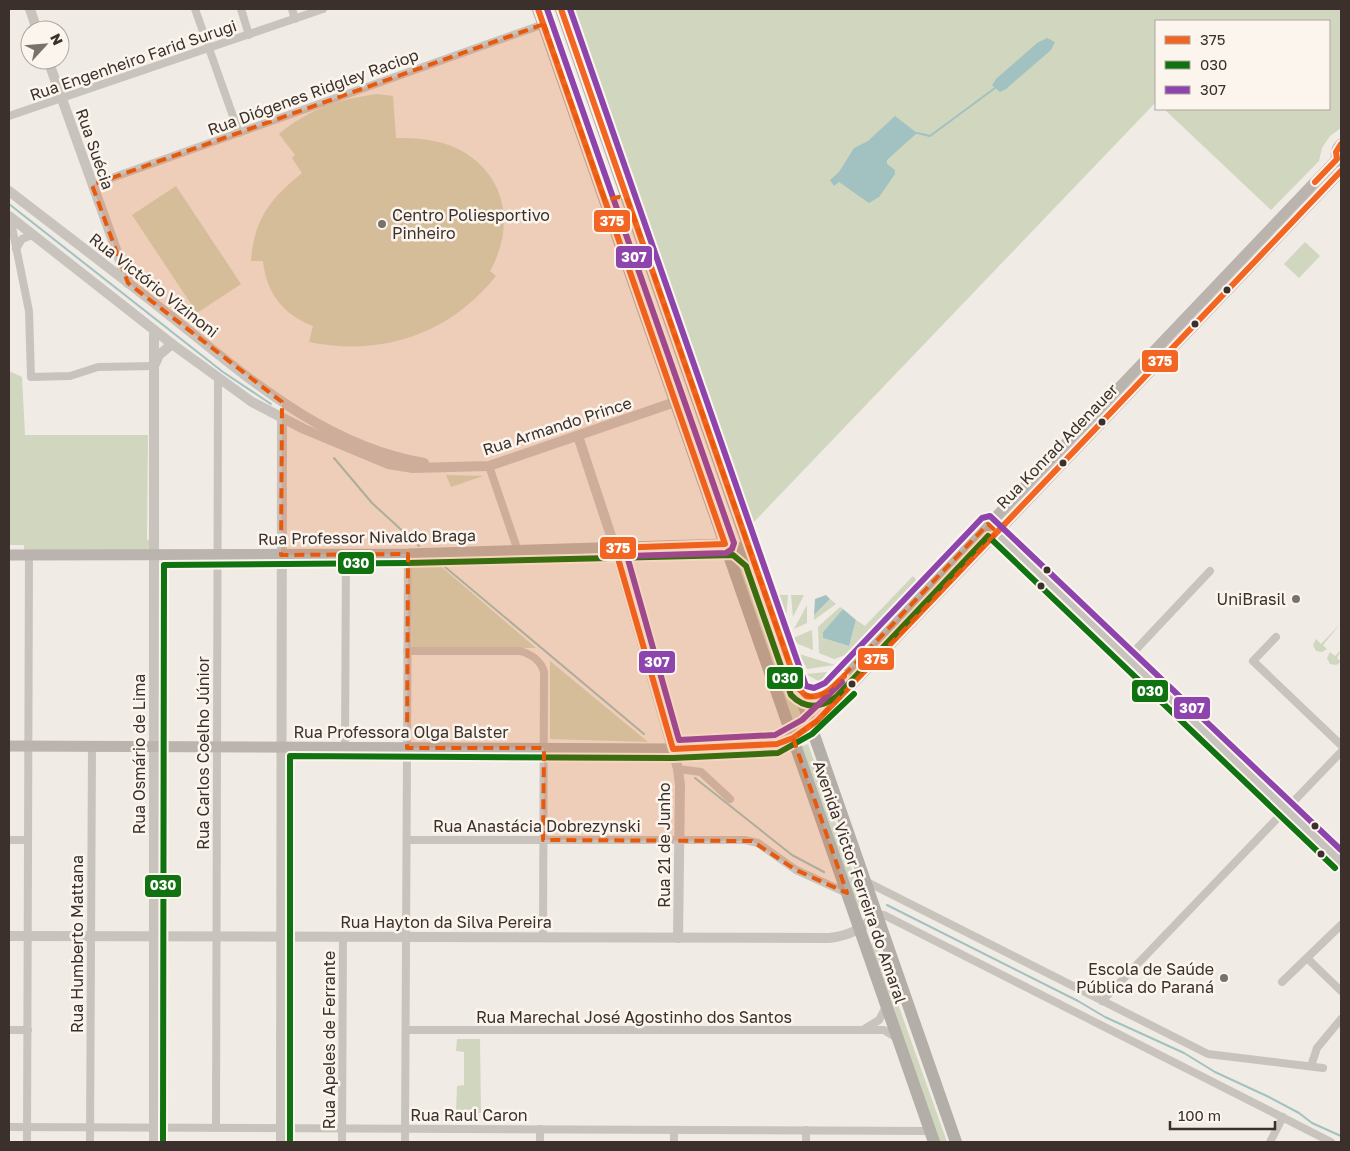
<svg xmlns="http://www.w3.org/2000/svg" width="1350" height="1151" font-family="'Golos Text',sans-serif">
<rect width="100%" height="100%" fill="#f0ebe5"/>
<!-- green -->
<g fill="#d1d6bf">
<polygon points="542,9 549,9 607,175 602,177"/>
<polygon points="573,9 1341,9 1341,128 1330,136 1322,148 1319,161 1271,210 1164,109 1329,109 1329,21 1156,21 1156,102 751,525"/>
<path d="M377 94 393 96 396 138C416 138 437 139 456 148 506 172 516 225 490 271L496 276C450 334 381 357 309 342L313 326C283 315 266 292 263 261H251C254 219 270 199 302 173L292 158 295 155 279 134C309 109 339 99 377 94Z"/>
<polygon points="176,186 241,284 197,313 132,215"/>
<polygon points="620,210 727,517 720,519 613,213"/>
<polygon points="1305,242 1320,256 1299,278 1284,264"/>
<polygon points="9,371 22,377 25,435 148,435 147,539 151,542 150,548 147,550 24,550 24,545 9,545"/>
<polygon points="446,475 483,476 451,487"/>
<polygon points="731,551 739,552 781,670 794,695 804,723 794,727"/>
<polygon points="436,562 536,648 412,647 412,563"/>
<polygon points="913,576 919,583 885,619 872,629 852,653 834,659 819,653 818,627 840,607 843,609 823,632 823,638 849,646 856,620 865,626"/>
<polygon points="778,595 788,595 786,619"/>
<polygon points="791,595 804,595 793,617"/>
<polygon points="830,599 836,604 814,620 814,615"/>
<polygon points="807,605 807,623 794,629"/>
<polygon points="1341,623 1323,645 1327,649 1322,652 1316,651 1313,645 1316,639 1321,644"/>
<polygon points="812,630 813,650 798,644 793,638"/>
<polygon points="1341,650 1337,658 1341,662 1336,665 1330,664 1327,658 1330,652 1335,656"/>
<polygon points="799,654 835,665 807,669"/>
<polygon points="550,661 648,742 550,739"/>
<polygon points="827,672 820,682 806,674"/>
<polygon points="808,744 864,905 856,907 800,747"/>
<polygon points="876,942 947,1142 939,1142 870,944"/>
<polygon points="457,1039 480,1039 481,1113 456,1113 457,1086 464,1085 464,1052 456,1051"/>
</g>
<!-- water -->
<g fill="#a1c2c1">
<polygon points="1047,38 1055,42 1051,50 1006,89 1000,92 992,85 996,79 1037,43"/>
<polygon points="895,116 917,133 887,160 887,164 895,170 895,174 879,197 869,203 839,182 834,186 830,180 839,172 854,148 868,141"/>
<polygon points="826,595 830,599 814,615 815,599"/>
<polygon points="843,609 856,620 849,646 823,638 823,632"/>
</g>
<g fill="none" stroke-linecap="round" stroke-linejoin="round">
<!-- stream -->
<g stroke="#a1c2c1" stroke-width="2">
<polyline points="917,133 930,136 995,88"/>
<polyline points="9,204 223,372 271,404"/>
<polyline points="334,458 372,503 419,546"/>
<polyline points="445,567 644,734"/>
<polyline points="695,778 792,855 824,872"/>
<polyline points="887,905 1078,1001 1105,1017 1184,1053 1215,1072 1269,1097 1299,1113 1312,1123 1341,1136"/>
</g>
<!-- minor -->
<g stroke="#c9c3be" stroke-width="8">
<polyline points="195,9 239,133"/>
<polyline points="241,9 249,35"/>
<polyline points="292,9 295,19"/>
<polyline points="9,116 323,9"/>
<polyline points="92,185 544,24"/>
<polyline points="10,217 29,311 31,377 70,376 98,367 155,366"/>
<polyline points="16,249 22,239 32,235"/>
<polyline points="489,466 518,551"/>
<polyline points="1276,637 1253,661 1341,745"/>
<path d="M407 651H520C531 654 541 661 544 672L543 938"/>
<polyline points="1128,658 1210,571"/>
<polyline points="345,748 346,554"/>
<polyline points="678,769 701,772 730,799"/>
<polyline points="9,840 28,840"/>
<polyline points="407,840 745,840 758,843 796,870 847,893"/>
<polyline points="865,881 1208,1054 1323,1068"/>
<polyline points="876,914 884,915 1331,1142"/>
<polyline points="1307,958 1341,991"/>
<polyline points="1282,982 1341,925"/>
<polyline points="1102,1001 1341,752"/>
<polyline points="9,1030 28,1030"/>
<polyline points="406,1030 884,1030 897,1038"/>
<polyline points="863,1030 879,1020 886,1007"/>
<polyline points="1311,1066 1317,1048 1341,1019"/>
<polyline points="9,1127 930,1131"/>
<polyline points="216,1128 218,379"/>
<polyline points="540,1129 540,1142"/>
<polyline points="806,1130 806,1142"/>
<polyline points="27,1142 29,555"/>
<polyline points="90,1142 92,747"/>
<polyline points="342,1142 343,937"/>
<polyline points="405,1142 408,554"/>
<polyline points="674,1142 674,1130"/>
<polyline points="1270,1142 1283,1117"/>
</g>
<!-- tertiary -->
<g stroke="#c9c3be" stroke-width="10">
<polyline points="30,9 37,30"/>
<polyline points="48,60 128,283"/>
<path d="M9 191C62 232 115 272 168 314 245 375 323 446 424 463"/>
<polyline points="9,216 172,344 252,402 304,429 388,464 413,468 489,466 675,402"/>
<polyline points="154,330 154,1142"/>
<polyline points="155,364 159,355 172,344"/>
<polyline points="578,436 615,548 678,769 680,785 678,938"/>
<polyline points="992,527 1341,862"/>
<path d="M9 936 829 938C847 936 864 929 876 914"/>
<polyline points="281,1142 282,418"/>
</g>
<!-- secondary -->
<g stroke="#bab3ae" stroke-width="11">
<path d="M1341 164C1334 158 1335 150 1341 144"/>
<polyline points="9,555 408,554 725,544"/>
<path d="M798 688C806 701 821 698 831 690L1337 159"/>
<polyline points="9,746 673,749 777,744 793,738 817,721 1341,171"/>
</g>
<!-- trunk -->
<g stroke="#b4aea8" stroke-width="12">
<polyline points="538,9 934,1142"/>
<polyline points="561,9 956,1142"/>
<polyline points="725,544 742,549 752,560"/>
</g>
<defs>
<g id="bus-1">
<polyline points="538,9 725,544 615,548 673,749 777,744 793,738 817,721 1341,171"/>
<path d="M561 9 798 688 806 696C823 699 833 687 844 676"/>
<polyline points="1315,182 1337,159 1336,152 1341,144"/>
</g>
<g id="bus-2">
<path d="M163 1142 164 565 408 563 733 555 746 566 791 695C805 710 822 708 837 696L988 536 1335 868"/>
<polyline points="290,1142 290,756 673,758 778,753 812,734 854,694"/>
</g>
<g id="bus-3">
<polyline points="547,9 734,543 732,549 726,553 627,556 679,740 775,735 802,720 842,682"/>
<polyline points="570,9 806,686 814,688 825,683 982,518 990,516 1341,850"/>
</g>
</defs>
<!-- bus-1 casing -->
<use href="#bus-1" stroke="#fbf5ee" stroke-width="10"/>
<!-- bus-2 casing -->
<use href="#bus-2" stroke="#fbf5ee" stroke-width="10"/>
<!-- bus-3 casing -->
<use href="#bus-3" stroke="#fbf5ee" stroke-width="10"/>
<!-- bus-1 -->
<use href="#bus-1" stroke="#f26522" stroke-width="6"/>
<!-- bus-2 -->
<use href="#bus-2" stroke="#107210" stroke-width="6"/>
<!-- bus-3 -->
<use href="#bus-3" stroke="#8e44ad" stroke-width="6"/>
</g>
<!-- marked area -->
<path fill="#e8590c" fill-opacity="0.2" stroke="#e8590c" stroke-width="4" stroke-dasharray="10 6" stroke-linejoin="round" d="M544 24 605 200 619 197 628 200 799 691 812 697 828 692 988 524 997 532 817 721 793 738 847 893 796 870 752 841 543 840 544 748H407L408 554 281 555 282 402 128 283 92 185Z"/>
<!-- markers -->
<g fill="#7a716c" stroke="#fbf5ee" stroke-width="2">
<circle cx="382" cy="224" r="5"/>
<circle cx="1296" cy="599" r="5"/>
<circle cx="1224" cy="978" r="5"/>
</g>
<g fill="#3b302b" stroke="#fbf5ee" stroke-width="2">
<circle cx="1227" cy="290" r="4.5"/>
<circle cx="1195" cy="324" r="4.5"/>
<circle cx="1102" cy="422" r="4.5"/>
<circle cx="1063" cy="463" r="4.5"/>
<circle cx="1047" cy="570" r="4.5"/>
<circle cx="1041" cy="586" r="4.5"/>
<circle cx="852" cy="684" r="4.5"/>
<circle cx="1315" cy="826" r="4.5"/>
<circle cx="1321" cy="854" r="4.5"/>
</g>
<g text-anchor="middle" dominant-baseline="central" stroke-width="5" stroke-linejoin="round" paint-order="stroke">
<!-- street labels -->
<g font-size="16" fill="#3b302b" stroke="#fbf5ee">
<text transform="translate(133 60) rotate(-19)">Rua Engenheiro Farid Surugi</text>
<text transform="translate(313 92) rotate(-20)">Rua Diógenes Ridgley Raciop</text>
<text transform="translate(95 149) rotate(71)">Rua Suécia</text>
<text transform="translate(154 285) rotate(38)">Rua Victório Vizinoni</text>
<text transform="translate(557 426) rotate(-18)">Rua Armando Prince</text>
<text transform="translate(1057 446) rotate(-46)">Rua Konrad Adenauer</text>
<text transform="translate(367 537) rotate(-1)">Rua Professor Nivaldo Braga</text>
<text x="401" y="732">Rua Professora Olga Balster</text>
<text transform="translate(203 753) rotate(-90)">Rua Carlos Coelho Júnior</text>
<text transform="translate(139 754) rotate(-90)">Rua Osmário de Lima</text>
<text x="537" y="826">Rua Anastácia Dobrezynski</text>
<text transform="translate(664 845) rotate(-90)">Rua 21 de Junho</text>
<text transform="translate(860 882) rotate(71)">Avenida Victor Ferreira do Amaral</text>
<text x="446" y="922">Rua Hayton da Silva Pereira</text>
<text transform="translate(77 944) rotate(-90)">Rua Humberto Mattana</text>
<text x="634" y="1017">Rua Marechal José Agostinho dos Santos</text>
<text transform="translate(329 1040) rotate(-90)">Rua Apeles de Ferrante</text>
<text x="469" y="1115">Rua Raul Caron</text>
</g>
<!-- poi labels -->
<g font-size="16" fill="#3b302b" stroke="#fbf5ee" text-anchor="end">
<text x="392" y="215" text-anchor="start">Centro Poliesportivo<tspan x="392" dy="18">Pinheiro</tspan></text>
<text x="1286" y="599">UniBrasil</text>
<text x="1214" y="969">Escola de Saúde<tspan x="1214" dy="18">Pública do Paraná</tspan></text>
</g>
</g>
<g stroke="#fbf5ee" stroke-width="2">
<rect x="593" y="209" width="38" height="24" rx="5" fill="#f26522"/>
<rect x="615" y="245" width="38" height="24" rx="5" fill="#8e44ad"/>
<rect x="1141" y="349" width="38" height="24" rx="5" fill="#f26522"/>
<rect x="599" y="536" width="38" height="24" rx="5" fill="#f26522"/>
<rect x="337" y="551" width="38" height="24" rx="5" fill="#107210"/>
<rect x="857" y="647" width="38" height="24" rx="5" fill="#f26522"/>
<rect x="638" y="650" width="38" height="24" rx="5" fill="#8e44ad"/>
<rect x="766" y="666" width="38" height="24" rx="5" fill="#107210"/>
<rect x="1131" y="679" width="38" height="24" rx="5" fill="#107210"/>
<rect x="1173" y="696" width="38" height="24" rx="5" fill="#8e44ad"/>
<rect x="144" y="874" width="38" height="24" rx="5" fill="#107210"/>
</g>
<g font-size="14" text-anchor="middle" font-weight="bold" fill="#fff">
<text x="612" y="226">375</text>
<text x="634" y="262">307</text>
<text x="1160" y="366">375</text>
<text x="618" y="553">375</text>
<text x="356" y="568">030</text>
<text x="876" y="664">375</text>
<text x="657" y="667">307</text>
<text x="785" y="683">030</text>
<text x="1150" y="696">030</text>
<text x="1192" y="713">307</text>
<text x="163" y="890">030</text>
</g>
<!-- border -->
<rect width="1350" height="1151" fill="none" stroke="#3b302b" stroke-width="20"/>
<!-- legend -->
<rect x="1155" y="20" width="175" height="90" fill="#fbf5ee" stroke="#aea6a0"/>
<rect x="1165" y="36" width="25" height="8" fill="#f26522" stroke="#aea6a0"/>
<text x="1200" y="45" font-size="15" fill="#3b302b">375</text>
<rect x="1165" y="61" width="25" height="8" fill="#107210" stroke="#aea6a0"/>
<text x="1200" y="70" font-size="15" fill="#3b302b">030</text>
<rect x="1165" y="86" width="25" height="8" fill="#8e44ad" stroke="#aea6a0"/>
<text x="1200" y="95" font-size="15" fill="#3b302b">307</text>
<!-- north arrow -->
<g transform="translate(45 45) rotate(64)"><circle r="24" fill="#fbf5ee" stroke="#aea6a0"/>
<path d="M0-4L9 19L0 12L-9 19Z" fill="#7a716c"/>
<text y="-8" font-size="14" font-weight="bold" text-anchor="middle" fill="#3b302b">N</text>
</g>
<!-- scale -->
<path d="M1170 1121v8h105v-8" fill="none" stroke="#3b302b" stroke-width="2.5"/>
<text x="1178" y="1121" font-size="15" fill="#3b302b" stroke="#fbf5ee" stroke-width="4" paint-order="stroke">100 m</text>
</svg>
